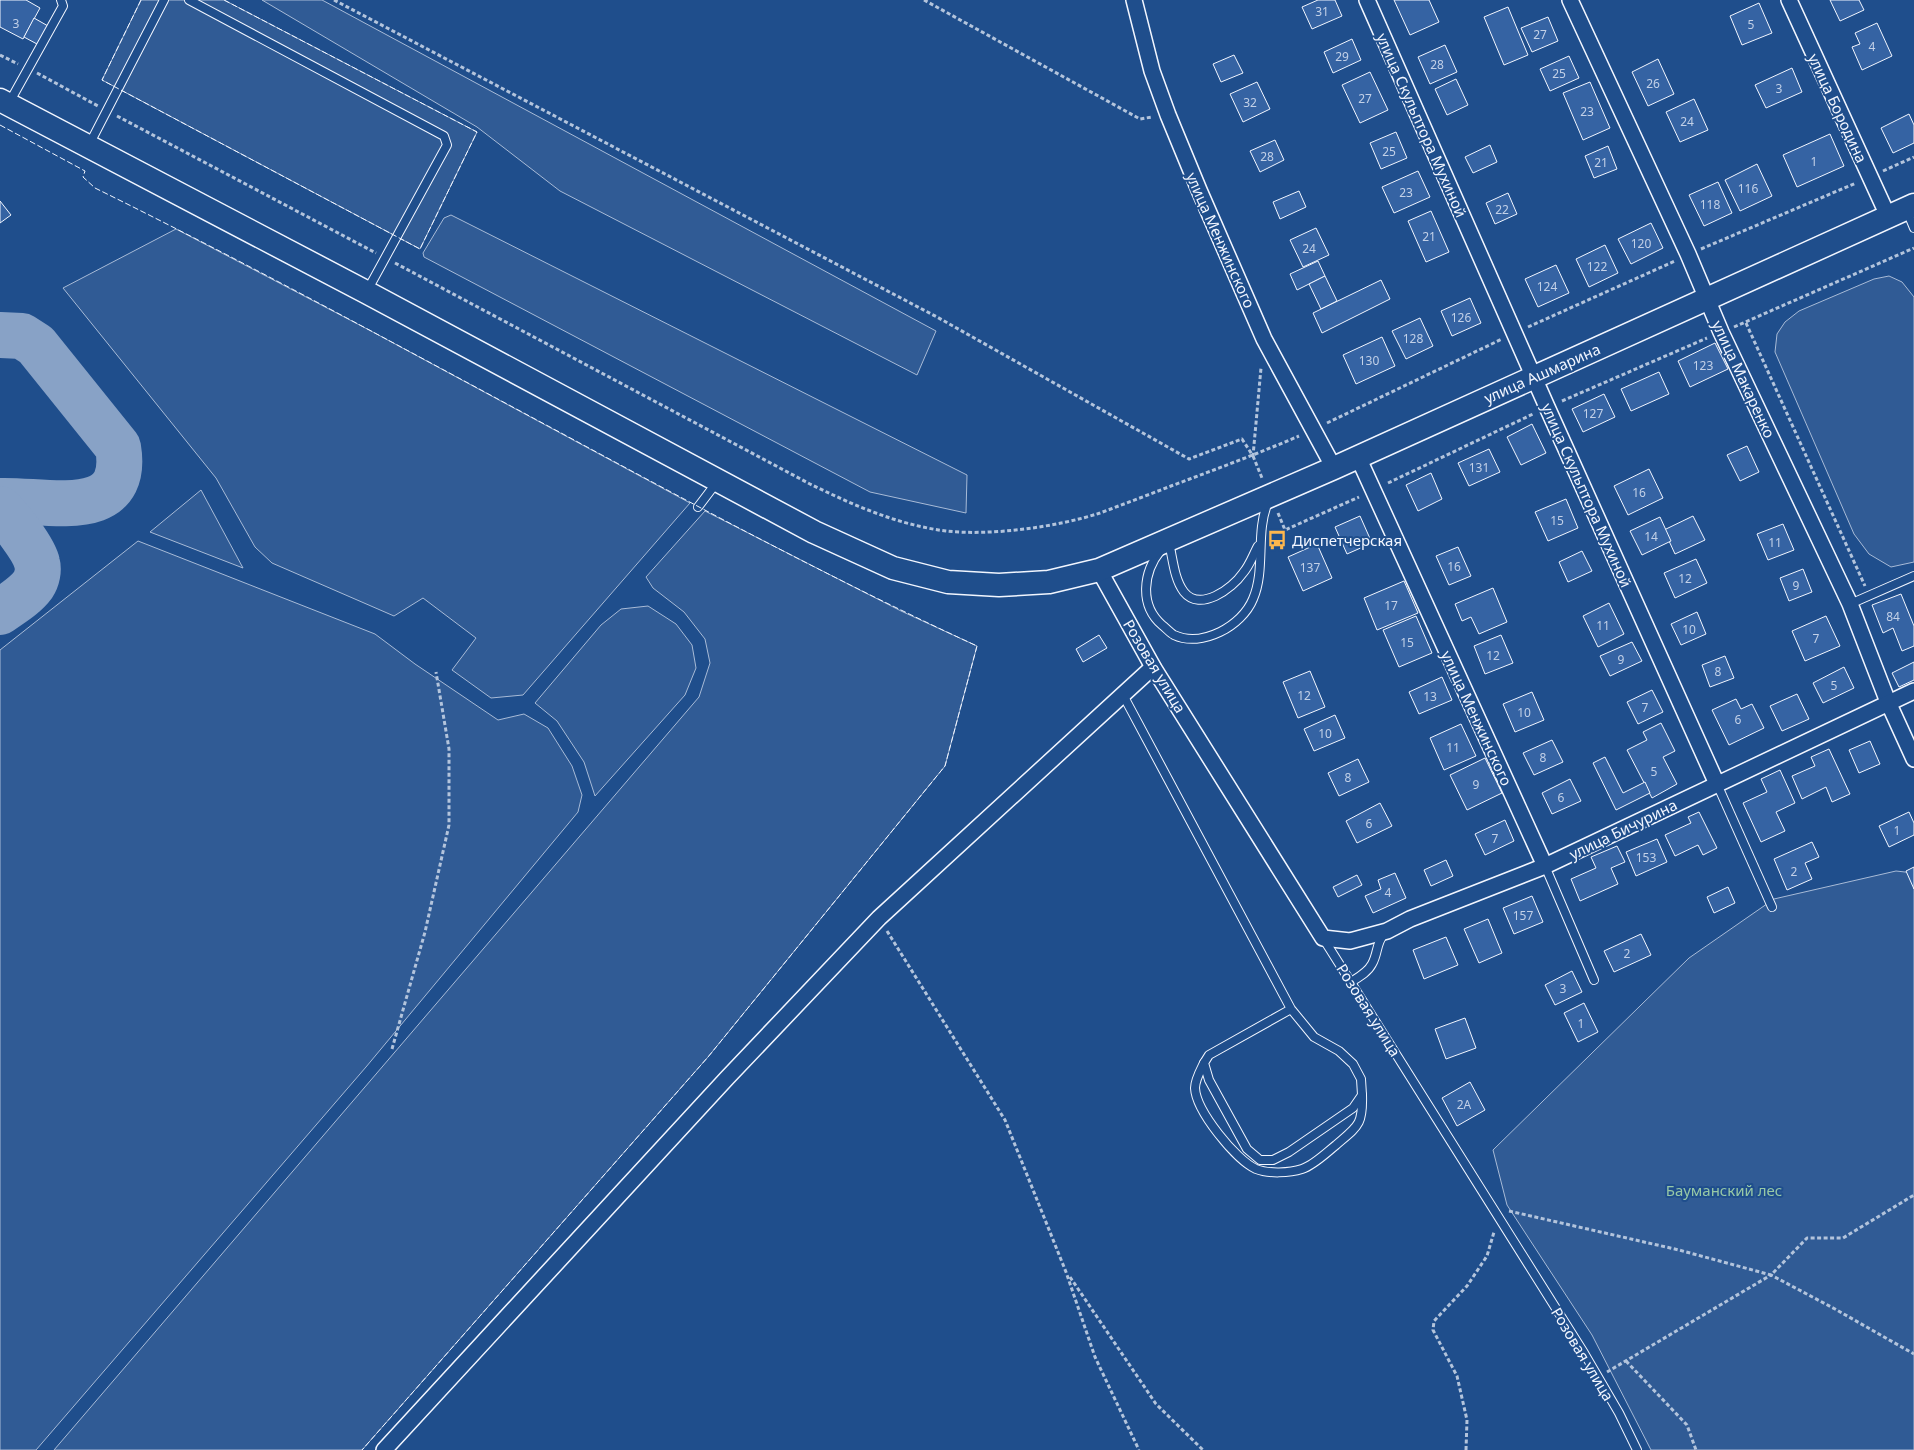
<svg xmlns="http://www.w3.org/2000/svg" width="1914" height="1450" font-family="'Noto Sans',sans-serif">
<rect width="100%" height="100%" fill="#1f4e8c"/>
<!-- built -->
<g fill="#305b95" stroke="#a8bbd7">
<polygon points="141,0 224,0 477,132 420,249 102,80"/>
<polygon points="262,0 322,0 936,331 917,375 560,191 477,127"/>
<polygon points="451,215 967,475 966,513 870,492 424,257 423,253 444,218"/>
<polygon points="176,229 371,331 690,503 523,695 491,698 452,670 476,638 423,598 394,616 272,563 255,547 216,478 63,288"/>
<polygon points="1889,276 1902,282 1914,297 1914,562 1891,567 1869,554 1854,534 1775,352 1777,334 1785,322 1799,311 1874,279"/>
<polygon points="201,490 243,568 150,532"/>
<polygon points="705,511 901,611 977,646 945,766 708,1057 362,1450 54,1450 699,697 710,663 705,639 684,612 653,588 646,577"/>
<polygon points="138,541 375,634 415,664 498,720 524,714 548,728 572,766 582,795 578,812 366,1067 36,1450 0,1450 0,650"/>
<polygon points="648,606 676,624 692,645 696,668 685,695 595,796 584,762 557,721 535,703 601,625 621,609"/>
<polygon points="1896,871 1914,873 1914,1450 1651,1450 1592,1335 1507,1205 1493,1150 1689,958 1774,899"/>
</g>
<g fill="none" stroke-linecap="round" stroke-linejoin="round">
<!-- taxiway -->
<g stroke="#88a2c6" stroke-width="46">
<path d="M0 335 22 336 36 345 118 447C131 524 46 499 0 501"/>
<path d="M0 509C10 519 34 549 37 563 39 570 37 579 33 585 25 596 11 604 0 612"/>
</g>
</g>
<!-- building -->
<g fill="#3563a3" stroke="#f2f6ff">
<polygon points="0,0 26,0 40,8 23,39 0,27"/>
<polygon points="1318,0 1335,0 1342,16 1312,29 1302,7"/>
<polygon points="1394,0 1429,0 1439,22 1410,35"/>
<polygon points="1830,0 1859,0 1864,10 1840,21"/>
<polygon points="1759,3 1772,33 1742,45 1730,16"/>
<polygon points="1508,7 1528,55 1504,65 1484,17"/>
<polygon points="1548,17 1558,41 1532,52 1521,28"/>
<polygon points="34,18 48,26 37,44 24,37"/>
<polygon points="1877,23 1892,56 1862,70 1852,47 1860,44 1855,33"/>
<polygon points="1352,39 1361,60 1333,73 1324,52"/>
<polygon points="1445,45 1457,72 1430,84 1418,57"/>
<polygon points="1234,55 1243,73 1221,82 1213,64"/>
<polygon points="1569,56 1579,78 1550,91 1540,69"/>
<polygon points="1658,59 1674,94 1648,106 1632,72"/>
<polygon points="1792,68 1802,92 1766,108 1755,85"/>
<polygon points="1370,72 1388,110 1360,123 1342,85"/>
<polygon points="1456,79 1468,105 1447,115 1435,89"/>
<polygon points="1257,82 1270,109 1243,122 1230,94"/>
<polygon points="1590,82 1610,128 1583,140 1563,93"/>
<polygon points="1694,99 1708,130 1680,142 1666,112"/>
<polygon points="1909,114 1914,125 1914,143 1893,153 1881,128"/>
<polygon points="1396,132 1407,158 1381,169 1370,143"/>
<polygon points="1830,134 1844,166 1797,187 1783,155"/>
<polygon points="1275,140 1284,160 1260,172 1250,151"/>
<polygon points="1490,145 1497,162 1473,173 1465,157"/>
<polygon points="1608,146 1617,169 1594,178 1585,156"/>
<polygon points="1757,164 1772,196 1740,211 1725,180"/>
<polygon points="1418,171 1430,197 1394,213 1382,187"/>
<polygon points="1718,182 1732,213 1704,226 1689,195"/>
<polygon points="1299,191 1306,207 1280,219 1273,202"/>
<polygon points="1508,193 1517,214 1495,224 1486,203"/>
<polygon points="0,201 11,215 0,223"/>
<polygon points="1431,211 1449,252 1426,262 1408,221"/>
<polygon points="1651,223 1663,248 1631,264 1618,239"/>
<polygon points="1316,228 1329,255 1303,267 1290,240"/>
<polygon points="1605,245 1618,273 1589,287 1576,259"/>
<polygon points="1318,261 1325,276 1297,290 1290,274"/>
<polygon points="1556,265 1569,293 1538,307 1525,279"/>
<polygon points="1325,276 1337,301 1321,309 1309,284"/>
<polygon points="1381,280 1390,299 1322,333 1313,313"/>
<polygon points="1470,298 1481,323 1452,336 1441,311"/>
<polygon points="1420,318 1433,346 1406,359 1392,331"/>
<polygon points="1382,337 1395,366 1356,384 1343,355"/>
<polygon points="1715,343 1728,369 1690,387 1678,361"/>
<polygon points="1659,372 1669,394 1631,411 1621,389"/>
<polygon points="1604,394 1615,417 1583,432 1572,409"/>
<polygon points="1532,424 1546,453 1521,465 1507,437"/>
<polygon points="1747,446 1759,472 1740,481 1727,455"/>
<polygon points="1489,449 1500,472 1469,486 1458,463"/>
<polygon points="1649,469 1663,498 1628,515 1614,486"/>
<polygon points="1431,473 1442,499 1418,511 1406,485"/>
<polygon points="1566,499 1578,528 1548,541 1535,512"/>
<polygon points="1360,516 1372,543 1347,554 1335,527"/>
<polygon points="1693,516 1705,540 1675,554 1664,530"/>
<polygon points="1660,517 1671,541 1642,555 1630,531"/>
<polygon points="1783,524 1794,550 1768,560 1757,534"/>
<polygon points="1317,544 1332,578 1303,591 1288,557"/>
<polygon points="1458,547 1471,576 1449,585 1436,556"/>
<polygon points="1582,551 1592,571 1568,582 1559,562"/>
<polygon points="1696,559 1707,583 1675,598 1664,573"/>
<polygon points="1803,569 1812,592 1789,601 1780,578"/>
<polygon points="1404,581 1418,613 1377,630 1364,598"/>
<polygon points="1493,588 1507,622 1479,634 1471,617 1462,621 1455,604"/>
<polygon points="1901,594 1914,626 1914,646 1902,651 1893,628 1883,633 1872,605"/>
<polygon points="1609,603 1624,634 1598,647 1583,616"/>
<polygon points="1697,612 1706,634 1681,645 1671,624"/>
<polygon points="1416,616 1432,653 1399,667 1383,630"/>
<polygon points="1826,616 1840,646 1805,661 1792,631"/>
<polygon points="1099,635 1107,648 1083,662 1076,649"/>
<polygon points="1501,635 1513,663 1485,674 1474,646"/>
<polygon points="1632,642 1642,661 1610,676 1600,656"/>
<polygon points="1725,656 1734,678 1710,687 1702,665"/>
<polygon points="1914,662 1914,680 1899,687 1892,673"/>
<polygon points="1844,667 1854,688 1823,703 1813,683"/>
<polygon points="1310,671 1325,707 1298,718 1283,682"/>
<polygon points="1442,677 1452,700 1419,714 1409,692"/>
<polygon points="1652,690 1663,712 1638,724 1627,702"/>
<polygon points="1532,692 1544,720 1515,732 1503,704"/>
<polygon points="1797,694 1809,719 1782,731 1770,706"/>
<polygon points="1736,699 1741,709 1752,704 1764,728 1729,745 1712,710"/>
<polygon points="1335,715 1345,738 1314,751 1304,729"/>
<polygon points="1661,723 1675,751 1663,757 1677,784 1652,798 1627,750 1647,740 1643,732"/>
<polygon points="1461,724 1476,756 1444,770 1430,738"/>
<polygon points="1552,740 1563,762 1534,775 1523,753"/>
<polygon points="1870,741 1880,764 1859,773 1849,750"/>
<polygon points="1829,749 1850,794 1832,802 1826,787 1802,799 1792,776 1815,766 1811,757"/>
<polygon points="1605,757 1623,793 1645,782 1650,793 1616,810 1593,763"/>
<polygon points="1485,758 1502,793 1467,810 1450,775"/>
<polygon points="1358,759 1369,782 1339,796 1328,773"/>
<polygon points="1780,770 1795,803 1776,812 1785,831 1761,842 1743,803 1767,792 1761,779"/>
<polygon points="1570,779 1581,801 1552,814 1542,793"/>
<polygon points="1380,803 1392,826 1357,843 1346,821"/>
<polygon points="1699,812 1717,848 1703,855 1698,845 1675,856 1665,835 1691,823 1688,817"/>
<polygon points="1909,812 1914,823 1914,835 1889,847 1879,826"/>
<polygon points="1505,820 1514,841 1485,855 1475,834"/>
<polygon points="1657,839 1667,862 1636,876 1626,852"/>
<polygon points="1812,842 1819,857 1805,863 1812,879 1787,890 1774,859"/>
<polygon points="1617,846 1625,862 1611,868 1618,884 1580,901 1571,879 1596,868 1591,857"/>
<polygon points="1446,860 1453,876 1431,886 1424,870"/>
<polygon points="1914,867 1914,889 1906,871"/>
<polygon points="1395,873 1406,898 1373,913 1365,896 1381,889 1378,880"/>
<polygon points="1357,875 1362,885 1338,897 1333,887"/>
<polygon points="1728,887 1735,903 1714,913 1707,897"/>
<polygon points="1532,896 1543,922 1514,934 1503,908"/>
<polygon points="1488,919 1502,953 1479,963 1464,929"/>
<polygon points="1641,934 1651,955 1614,972 1604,951"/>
<polygon points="1446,937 1458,965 1424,979 1413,950"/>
<polygon points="1572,971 1582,992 1555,1005 1545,985"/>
<polygon points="1584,1003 1598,1032 1578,1042 1564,1013"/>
<polygon points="1465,1018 1476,1048 1446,1059 1435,1029"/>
<polygon points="1470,1082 1485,1110 1457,1126 1442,1098"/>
</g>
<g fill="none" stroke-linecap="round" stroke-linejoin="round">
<defs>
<g id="lane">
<polyline points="189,0 444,136 447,145 367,291"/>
<polyline points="9,103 63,6 61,0"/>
<polyline points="89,145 164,0"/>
<polyline points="1907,211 1914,228"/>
<polyline points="698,507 717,482"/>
<path d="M1169 543C1173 559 1174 579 1184 592 1200 612 1232 589 1243 573 1250 565 1253 555 1258 546"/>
<path d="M1161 550C1143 572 1139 605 1162 625 1166 628 1170 633 1174 635 1202 648 1242 626 1253 599 1266 569 1255 533 1268 502"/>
<polyline points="1850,604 1914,576"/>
<polyline points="1123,695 1291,1009 1314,1037 1339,1051 1353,1064 1361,1079 1362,1095 1353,1108 1289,1152 1273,1160 1260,1160 1247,1149 1209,1080 1204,1063 1209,1055 1291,1009"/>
<polyline points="1717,784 1772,907"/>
<polyline points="1545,866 1594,980"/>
<polyline points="1323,938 1584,1353 1619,1413 1637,1450"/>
<path d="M1351 982C1359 977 1368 972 1372 964 1378 954 1376 943 1384 934"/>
<path d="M1204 1063C1200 1071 1195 1080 1195 1088 1196 1111 1236 1160 1256 1169 1268 1174 1290 1173 1302 1169 1314 1165 1326 1153 1336 1145 1358 1126 1363 1125 1362 1095"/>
</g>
<g id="street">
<polyline points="1134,0 1152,71 1168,115 1199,190 1264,339 1334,468"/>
<polyline points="1367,0 1547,407 1717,784"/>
<polyline points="1570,0 1688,254 1721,332 1850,604 1888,702 1914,759"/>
<polyline points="1789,0 1888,216"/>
<polyline points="1358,457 1545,866"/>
<polyline points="1099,570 1153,667 1323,938 1350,941 1387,931 1410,919 1545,866 1914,691"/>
<polyline points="384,1450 727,1078 879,918 1153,667"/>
</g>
<polyline id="secondary" points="0,100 366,292 814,532 893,568 948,582 999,585 1049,582 1099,570 1334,468 1914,205"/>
</defs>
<!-- lane casing -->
<use href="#lane" stroke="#f2f6ff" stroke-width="10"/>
<!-- street casing -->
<use href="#street" stroke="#f2f6ff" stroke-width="18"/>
<!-- secondary casing -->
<use href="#secondary" stroke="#f2f6ff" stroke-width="25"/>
<!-- path -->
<g stroke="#b3c4dc" stroke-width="3" stroke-dasharray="4 2.5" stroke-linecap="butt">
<polyline points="334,0 937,317 1189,459 1242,439 1253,456 1261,368"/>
<polyline points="924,0 1140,119 1152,117"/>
<polyline points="0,55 18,64"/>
<polyline points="37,73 98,106"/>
<polyline points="117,116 376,253"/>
<polyline points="1883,171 1914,157"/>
<polyline points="1701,249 1856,183"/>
<path d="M395 263 810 484C853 505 898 525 946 531 991 536 1057 527 1100 513 1124 504 1148 495 1171 486 1214 470 1257 454 1299 436"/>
<polyline points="1746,323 1865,586"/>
<polyline points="1528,327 1675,261"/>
<polyline points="1734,327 1914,248"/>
<polyline points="1562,401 1707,338"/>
<polyline points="1327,423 1502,339"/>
<polyline points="1253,456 1262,478"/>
<polyline points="1388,483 1533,414"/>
<polyline points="1278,513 1285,530 1359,497"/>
<polyline points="887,931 1005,1120 1066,1272 1095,1357 1139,1450"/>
<polyline points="392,1049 425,932 449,825 449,749 436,672"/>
<polyline points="1509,1211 1679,1250 1771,1275 1807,1238 1843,1238 1914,1195"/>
<polyline points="1070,1277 1156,1404 1203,1450"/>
<polyline points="1626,1361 1687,1425 1696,1450"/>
<polyline points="1607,1372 1771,1275 1835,1309 1914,1354"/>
<polyline points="1466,1450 1467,1420 1457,1376 1433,1330 1434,1321 1467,1286 1487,1256 1494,1232"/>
</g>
<!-- lane -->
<use href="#lane" stroke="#1f4e8c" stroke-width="8"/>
<!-- street -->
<use href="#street" stroke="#1f4e8c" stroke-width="15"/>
<!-- secondary -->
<use href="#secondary" stroke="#1f4e8c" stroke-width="22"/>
<!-- fence -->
<g stroke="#f2f6ff" stroke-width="1" stroke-dasharray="6 2.5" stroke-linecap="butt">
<polyline points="141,0 102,80 420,249 477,132 224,0"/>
<path d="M0 125 85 171 83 177 95 188C253 266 408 351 563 434 700 508 836 581 977 646L945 766 708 1057 362 1450"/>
</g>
</g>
<!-- icons -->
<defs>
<symbol id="bus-bare" viewBox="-9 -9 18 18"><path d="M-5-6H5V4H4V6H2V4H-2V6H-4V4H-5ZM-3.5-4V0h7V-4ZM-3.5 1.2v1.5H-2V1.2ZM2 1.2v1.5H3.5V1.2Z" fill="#ffb74d" stroke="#1f4e8c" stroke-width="2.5" paint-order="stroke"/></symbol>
</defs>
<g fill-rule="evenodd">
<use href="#bus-bare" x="1263" y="526" width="28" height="28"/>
</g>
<g text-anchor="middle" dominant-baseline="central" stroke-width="4" stroke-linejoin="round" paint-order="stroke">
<!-- number labels -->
<g font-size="12" fill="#c3d1e8">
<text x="1322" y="11">31</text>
<text x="16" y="23">3</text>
<text x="1751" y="24">5</text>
<text x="1540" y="34">27</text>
<text x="1872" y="46">4</text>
<text x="1342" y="56">29</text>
<text x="1437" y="64">28</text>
<text x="1559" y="73">25</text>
<text x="1653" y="83">26</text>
<text x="1779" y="88">3</text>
<text x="1365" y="98">27</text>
<text x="1250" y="102">32</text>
<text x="1587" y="111">23</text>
<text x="1687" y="121">24</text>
<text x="1389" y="151">25</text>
<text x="1267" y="156">28</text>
<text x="1814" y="161">1</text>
<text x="1601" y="162">21</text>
<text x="1748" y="188">116</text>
<text x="1406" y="192">23</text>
<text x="1710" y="204">118</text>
<text x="1502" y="209">22</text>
<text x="1429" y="236">21</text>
<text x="1641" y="243">120</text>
<text x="1309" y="248">24</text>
<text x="1597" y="266">122</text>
<text x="1547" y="286">124</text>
<text x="1461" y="317">126</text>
<text x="1413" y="338">128</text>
<text x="1369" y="360">130</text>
<text x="1703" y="365">123</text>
<text x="1593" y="413">127</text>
<text x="1479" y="467">131</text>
<text x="1639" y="492">16</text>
<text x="1557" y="520">15</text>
<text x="1651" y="536">14</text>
<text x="1775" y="542">11</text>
<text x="1454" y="566">16</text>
<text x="1310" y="567">137</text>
<text x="1685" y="578">12</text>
<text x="1796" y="585">9</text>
<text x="1391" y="605">17</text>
<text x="1893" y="616">84</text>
<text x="1603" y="625">11</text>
<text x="1689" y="629">10</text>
<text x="1816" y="638">7</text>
<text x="1407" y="642">15</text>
<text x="1493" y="655">12</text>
<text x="1621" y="659">9</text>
<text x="1718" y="671">8</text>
<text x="1834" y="685">5</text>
<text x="1304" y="695">12</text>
<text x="1430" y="696">13</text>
<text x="1645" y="707">7</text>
<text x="1524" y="712">10</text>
<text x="1738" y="719">6</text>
<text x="1325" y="733">10</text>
<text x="1453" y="747">11</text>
<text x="1543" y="757">8</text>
<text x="1654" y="771">5</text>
<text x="1348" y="777">8</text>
<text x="1476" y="784">9</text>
<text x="1561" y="797">6</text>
<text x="1369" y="823">6</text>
<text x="1897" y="830">1</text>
<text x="1495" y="838">7</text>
<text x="1646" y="857">153</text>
<text x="1794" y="871">2</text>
<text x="1388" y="892">4</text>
<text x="1523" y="915">157</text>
<text x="1627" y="953">2</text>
<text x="1563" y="988">3</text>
<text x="1581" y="1023">1</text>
<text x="1464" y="1104">2А</text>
</g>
<!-- street labels -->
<g font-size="15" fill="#f2f6ff" stroke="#1f4e8c">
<text transform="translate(1838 108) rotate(65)">улица Бородина</text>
<text transform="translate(1422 125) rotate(66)">улица Скульптора Мухиной</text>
<text transform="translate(1221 240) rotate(66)">улица Менжинского</text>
<text transform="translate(1542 373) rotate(-24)">улица Ашмарина</text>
<text transform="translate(1744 379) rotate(65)">улица Макаренко</text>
<text transform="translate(1587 495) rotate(66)">улица Скульптора Мухиной</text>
<text transform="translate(1155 666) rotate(59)">Розовая улица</text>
<text transform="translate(1477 718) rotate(65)">улица Менжинского</text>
<text transform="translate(1623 829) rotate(-26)">улица Бичурина</text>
<text transform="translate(1369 1010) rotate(58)">Розовая улица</text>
<text transform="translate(1583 1354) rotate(59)">Розовая улица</text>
</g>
<!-- poi labels -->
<g font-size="15" fill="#f2f6ff" stroke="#1f4e8c" text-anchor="start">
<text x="1292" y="540">Диспетчерская</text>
</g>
<!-- park labels -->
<g font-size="15" fill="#97c8a6" stroke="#1f4e8c">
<text x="1724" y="1190">Бауманский лес</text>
</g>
</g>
</svg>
